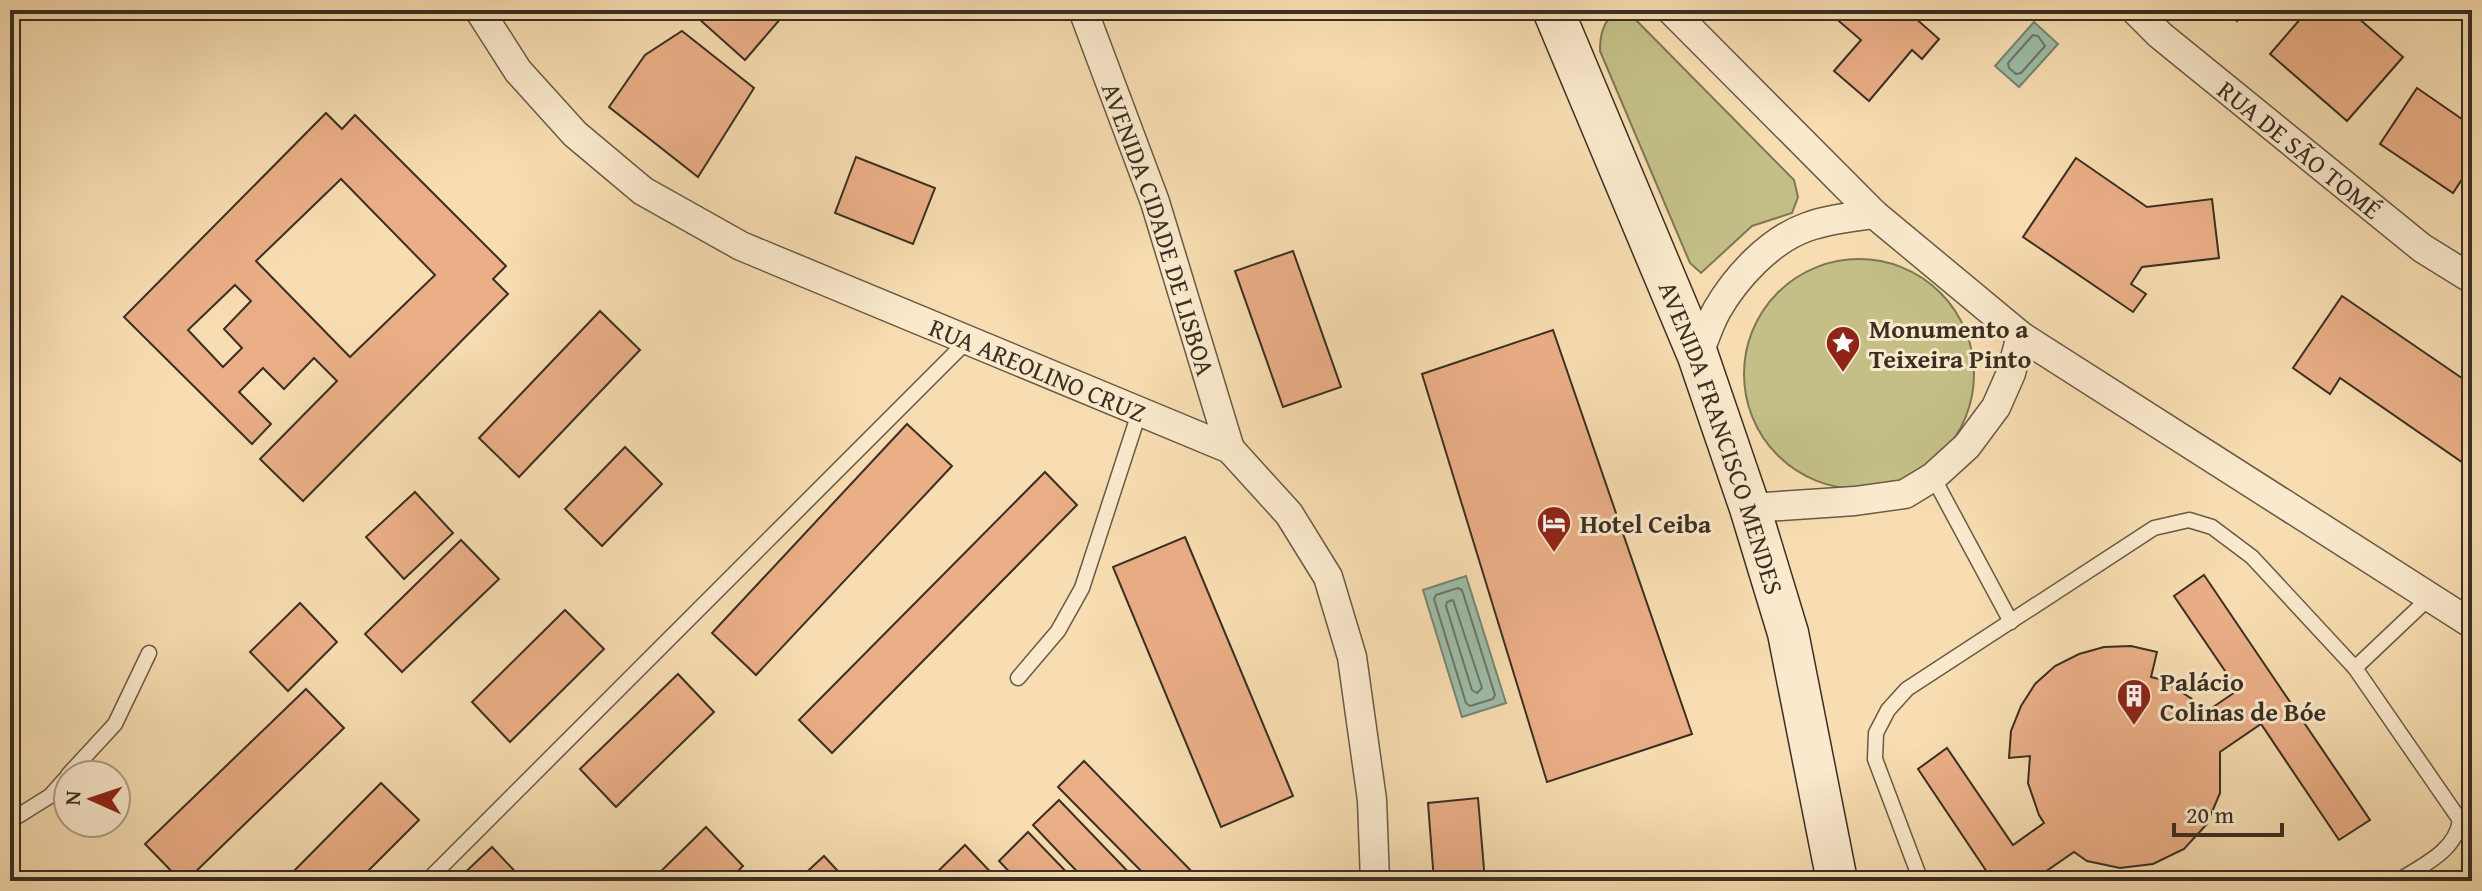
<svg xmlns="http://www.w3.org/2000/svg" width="2482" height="891" font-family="'Gentium Book Plus',serif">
<rect width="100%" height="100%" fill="#f7ddb1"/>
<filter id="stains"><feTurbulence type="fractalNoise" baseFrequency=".0025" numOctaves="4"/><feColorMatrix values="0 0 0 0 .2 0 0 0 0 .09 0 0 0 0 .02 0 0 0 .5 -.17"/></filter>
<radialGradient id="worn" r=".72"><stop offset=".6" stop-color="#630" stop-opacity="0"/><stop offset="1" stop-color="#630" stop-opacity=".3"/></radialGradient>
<!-- green -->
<g fill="#c3bf87" stroke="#7e7755" stroke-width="2">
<path d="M1614 12 1630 14 1794 180 1798 197 1792 213 1752 226 1701 273 1690 263 1600 51C1600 34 1603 24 1614 12Z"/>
<circle cx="1859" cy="374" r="115"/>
</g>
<!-- water -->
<g fill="#9ebca8" stroke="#768473" stroke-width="2">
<polygon points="2034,22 2058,44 2019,87 1995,66"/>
<polygon points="1466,576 1506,703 1462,717 1423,590"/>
</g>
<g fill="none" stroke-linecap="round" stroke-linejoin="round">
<!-- shore -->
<g stroke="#6c7666" stroke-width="2">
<polygon points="2033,35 2038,36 2045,46 2021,73 2016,74 2009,68 2008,63"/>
<polygon points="1458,588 1462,590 1495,695 1493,699 1470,706 1466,703 1434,599 1436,595"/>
<polygon points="1453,600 1482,688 1477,693 1472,690 1446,606 1447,602"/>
</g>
</g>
<!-- building -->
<g fill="#ebaf87" stroke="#3a2f23" stroke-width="2" fill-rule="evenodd">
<polygon points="707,10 788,10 745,60 699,19"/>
<polygon points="1826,10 1920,10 1914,17 1939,39 1922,59 1912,50 1869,101 1834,71 1861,40"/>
<polygon points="2225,10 2247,10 2237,21"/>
<polygon points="2308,10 2349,10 2403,57 2347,121 2270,54"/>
<polygon points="682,31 754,88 698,177 609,107 645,55"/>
<polygon points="2417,88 2472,126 2472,164 2453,193 2380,144"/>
<path d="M326 113 342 129 355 115 506 266 493 279 508 294 303 501 260 459 337 381 314 358 284 389 263 368 239 392 271 424 252 444 124 317ZM341 179 435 275 350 357 256 261ZM235 285 251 301 224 329 242 348 223 367 188 330Z"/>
<polygon points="856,157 935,188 913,244 835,213"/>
<polygon points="2076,158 2147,207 2212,199 2219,258 2142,267 2131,284 2146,294 2133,312 2023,237"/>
<polygon points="1293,251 1341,387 1283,407 1235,271"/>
<polygon points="2342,296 2472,385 2472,469 2340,378 2330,394 2293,368"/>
<polygon points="600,311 640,350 519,477 479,438"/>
<polygon points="1553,330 1692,734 1547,782 1422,374"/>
<polygon points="907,424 952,466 756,675 712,633"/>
<polygon points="625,447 662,484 602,546 565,509"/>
<polygon points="1045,472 1077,505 832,753 799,720"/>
<polygon points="415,492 453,533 404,579 366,537"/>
<polygon points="1185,537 1293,796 1221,827 1113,567"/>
<polygon points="461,540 499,579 402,672 365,634"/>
<polygon points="2204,575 2370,820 2339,840 2261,724 2220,752 2220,793 2207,824 2184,849 2153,864 2120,868 2087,861 2074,852 2035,879 2037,881 1993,881 1918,769 1947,748 2013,845 2044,823 2039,815 2028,783 2030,756 2009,758 2011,731 2021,706 2035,684 2055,666 2079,654 2104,647 2131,646 2157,652 2151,677 2163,680 2192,699 2203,714 2238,690 2174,596"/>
<polygon points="300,603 337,642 288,691 250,652"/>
<polygon points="565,610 604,649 510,742 472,702"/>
<polygon points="678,674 714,712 616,807 580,769"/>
<polygon points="306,689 344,728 186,881 181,881 145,844"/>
<polygon points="1084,761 1201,881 1151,881 1058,787"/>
<polygon points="381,783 419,820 358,881 284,881"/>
<polygon points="1478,798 1485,881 1434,881 1428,803"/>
<polygon points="1059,800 1137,881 1086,881 1033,825"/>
<polygon points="706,827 743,866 728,881 651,881"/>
<polygon points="1028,832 1075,881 1018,881 999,861"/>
<polygon points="965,845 999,881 932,881 930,879"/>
<polygon points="492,847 524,881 456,881"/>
<polygon points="824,856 847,881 797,881"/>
</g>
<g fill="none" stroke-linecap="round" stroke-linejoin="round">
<defs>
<g id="lane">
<polyline points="1933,477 2011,622"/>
<polyline points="2355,668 2430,597"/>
<polyline points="1018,678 1058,631 1082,588 1140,410"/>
<polyline points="68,775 115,724 149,653"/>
<polyline points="10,821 50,796 68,776"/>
<polyline points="427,881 968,340"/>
<path d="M1921 881 1875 759 1876 733 1888 710 1907 689 2154 528 2189 520 2212 527 2252 557 2355 668 2460 820C2456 851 2423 865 2398 881"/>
</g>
<g id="street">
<path id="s1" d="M479 10 518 71 575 134 643 191 741 246 1230 449 1289 514 1328 577 1352 657 1372 800 1375 881"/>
<path id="s2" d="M1083 10 1155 202 1230 449"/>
<polyline points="1671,10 1874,214 2021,336 2472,624"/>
<path id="s3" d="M2135 10 2160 35 2422 248 2472 279"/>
<path d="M1698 356C1704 341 1709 324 1717 310 1736 277 1770 240 1807 227 1829 219 1852 217 1874 214"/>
<polyline points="1750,508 1855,501 1905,494 1933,477 1967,446 1996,407 2011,373 2021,336"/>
</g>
<g id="secondary">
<path id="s4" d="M1553 10 1698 356 1750 508 1788 633 1837 881"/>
</g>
</defs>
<!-- lane casing -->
<use href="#lane" stroke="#695a46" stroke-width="17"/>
<!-- street casing -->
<use href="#street" stroke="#695a46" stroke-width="31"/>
<!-- secondary casing -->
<use href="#secondary" stroke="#3a2f23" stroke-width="43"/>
<!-- lane -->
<use href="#lane" stroke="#fae9cc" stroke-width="14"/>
<!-- street -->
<use href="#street" stroke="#fae9cc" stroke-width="28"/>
<!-- secondary -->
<use href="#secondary" stroke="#fae9cc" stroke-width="40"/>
</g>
<!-- icons -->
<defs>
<symbol id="sight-pin" viewBox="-11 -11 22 30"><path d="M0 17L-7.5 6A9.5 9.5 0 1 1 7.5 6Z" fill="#8f2418" stroke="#fae9cc"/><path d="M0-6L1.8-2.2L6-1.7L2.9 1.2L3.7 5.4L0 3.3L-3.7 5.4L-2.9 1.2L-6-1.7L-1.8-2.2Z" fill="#fff"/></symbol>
<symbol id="hotel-pin" viewBox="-11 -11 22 30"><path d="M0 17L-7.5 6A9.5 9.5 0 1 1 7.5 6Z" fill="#8f2418" stroke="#fae9cc"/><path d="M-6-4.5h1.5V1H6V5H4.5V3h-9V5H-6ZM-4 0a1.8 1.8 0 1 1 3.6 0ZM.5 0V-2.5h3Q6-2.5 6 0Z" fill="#fff"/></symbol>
<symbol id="building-pin" viewBox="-11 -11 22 30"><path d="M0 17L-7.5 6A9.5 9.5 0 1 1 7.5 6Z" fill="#8f2418" stroke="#fae9cc"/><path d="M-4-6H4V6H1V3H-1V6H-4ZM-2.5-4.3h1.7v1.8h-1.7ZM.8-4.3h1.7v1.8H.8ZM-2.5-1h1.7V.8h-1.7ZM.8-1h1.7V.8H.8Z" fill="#fff"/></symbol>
</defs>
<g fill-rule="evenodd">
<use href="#sight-pin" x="1823" y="323" width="40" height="54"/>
<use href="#hotel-pin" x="1534" y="503" width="40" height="54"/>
<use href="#building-pin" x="2114" y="676" width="40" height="54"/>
</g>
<g text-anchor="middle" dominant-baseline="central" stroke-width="6" stroke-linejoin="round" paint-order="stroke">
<!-- street labels -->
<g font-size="26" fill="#3a2f23" stroke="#fae9cc">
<text stroke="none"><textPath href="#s3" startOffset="216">RUA DE SÃO TOMÉ</textPath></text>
<text stroke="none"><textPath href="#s2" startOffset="232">AVENIDA CIDADE DE LISBOA</textPath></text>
<text stroke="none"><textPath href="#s1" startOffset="680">RUA AREOLINO CRUZ</textPath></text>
<text stroke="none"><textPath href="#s4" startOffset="460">AVENIDA FRANCISCO MENDES</textPath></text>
</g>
<!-- poi labels -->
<g font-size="26" font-weight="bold" fill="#3a2f23" stroke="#fae9cc" text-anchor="start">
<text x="1869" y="328">Monumento a<tspan x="1869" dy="30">Teixeira Pinto</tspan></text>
<text x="1580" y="523">Hotel Ceiba</text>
<text x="2160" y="681">Palácio<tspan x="2160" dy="30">Colinas de Bóe</tspan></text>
</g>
</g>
<!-- margin -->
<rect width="2482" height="891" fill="none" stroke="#f7ddb1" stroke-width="40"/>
<rect x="12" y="12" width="2458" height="867" fill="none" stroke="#3a2f23" stroke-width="4"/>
<rect x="20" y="20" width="2442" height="851" fill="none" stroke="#3a2f23" stroke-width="2"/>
<!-- north arrow -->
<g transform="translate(92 799) rotate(273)"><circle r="38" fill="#fae9cc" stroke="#ad9f88" stroke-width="2"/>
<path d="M0-6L14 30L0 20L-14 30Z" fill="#8f2418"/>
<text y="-12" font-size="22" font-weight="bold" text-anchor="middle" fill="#3a2f23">N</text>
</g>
<!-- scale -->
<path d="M2174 823v12h108v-12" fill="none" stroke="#3a2f23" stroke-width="4"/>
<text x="2186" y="823" font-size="24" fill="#3a2f23" stroke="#fae9cc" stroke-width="6" paint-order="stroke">20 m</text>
<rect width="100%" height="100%" filter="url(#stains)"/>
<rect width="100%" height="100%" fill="url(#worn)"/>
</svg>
